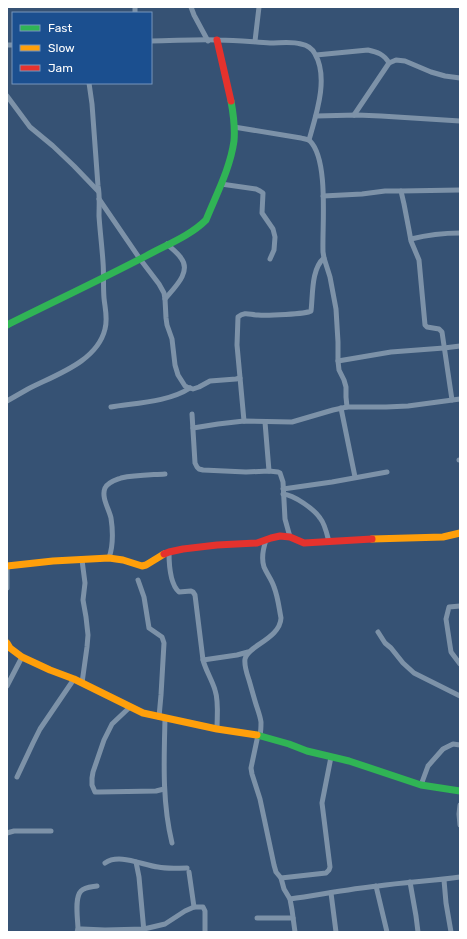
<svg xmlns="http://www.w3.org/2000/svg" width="467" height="939" font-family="Rubik,sans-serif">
<rect width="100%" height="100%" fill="#365274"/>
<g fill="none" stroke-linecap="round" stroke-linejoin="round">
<!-- street -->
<g stroke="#7d92a8" stroke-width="5">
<polyline points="191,7 194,15 208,41"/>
<polyline points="135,13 135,7"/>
<path d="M151 41C173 41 196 39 218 40 236 40 253 42 270 43 280 43 291 41 301 44 307 45 312 48 315 54 329 78 316 115 309 140"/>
<polyline points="255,41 259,7"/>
<polyline points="7,45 13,45"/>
<path d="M316 55 368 50C377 52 384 54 389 63"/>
<polyline points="7,96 30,127 53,146 74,166 98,191"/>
<polyline points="354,115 389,63 396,60 405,61 431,72 445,76 460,78"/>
<polyline points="316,116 357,115 381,116 460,121"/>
<path d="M234 127 301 138C304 139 308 139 310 141 329 160 322 226 323 252L324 258 330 277 336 309 338 342V361L339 370 344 380 346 387V397L347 407"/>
<polyline points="221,184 256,189 260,191 263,193 262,213 273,229 275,237 274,250 270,259"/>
<polyline points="401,191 460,190"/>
<polyline points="323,196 362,194 385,191 401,191 404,204 409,230 411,241 419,260 425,325 427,327 439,329 442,332 452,400"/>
<polyline points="99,199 140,259 159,284 164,293 165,299 166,318 167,325 172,339 175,365 178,375 185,386 187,387 193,389 199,387 210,381 236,379 240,378"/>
<path d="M411 239C427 235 443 233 460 233"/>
<path d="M165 299C174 288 192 272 181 258 177 252 172 249 167 244"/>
<polyline points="338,361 391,352 444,348 460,346"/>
<path d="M7 401C14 397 21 393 28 389 55 375 97 362 105 329 108 318 105 309 104 298 103 286 104 274 103 262 102 247 100 231 99 216 99 206 100 195 98 186L92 104 89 83"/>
<path d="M111 407C135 403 169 402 190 388"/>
<polyline points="341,408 355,477"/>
<polyline points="192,414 195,463 197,467 199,469 203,470 246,472 269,471 278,472 280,473 283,482 285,519 290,537"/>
<path d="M244 421 237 345 238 317C245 311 250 315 258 315 266 316 306 314 311 311 313 295 311 269 324 258"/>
<polyline points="265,422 269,471"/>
<polyline points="193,428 218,424 244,421 292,422 333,410 347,407 386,407 408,406 460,399"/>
<polyline points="459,460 460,460"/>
<polyline points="283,489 332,482 387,472"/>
<path d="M283 494C294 495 314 509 320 518 325 524 327 534 329 542"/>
<path d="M169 552C169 563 170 584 179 592L191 591 193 592 195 595 203 660C206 671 212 680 215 690 219 702 217 716 217 729"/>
<path d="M109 558C113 546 113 531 111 518 109 509 101 497 105 488 108 482 116 480 121 478 135 475 150 475 165 474"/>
<polyline points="82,560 85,583 83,600 86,617 88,635 87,647 82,683"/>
<polyline points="138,580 144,597 149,628 162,637 164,643 161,695 159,717"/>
<polyline points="7,588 7,566"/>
<polyline points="460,606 449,607 446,619 451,652 460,664"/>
<polyline points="378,632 385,643 391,648 403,663 414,673 460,696"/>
<polyline points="203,660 237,655 248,652"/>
<polyline points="7,686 22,657"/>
<polyline points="130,707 112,724 104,740 93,772 92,778 92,785 95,792 99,792 156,791 164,789"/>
<path d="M165 719C164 760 162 802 172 843"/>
<polyline points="258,735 251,768 252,774 260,799 274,865 276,872 281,878 284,889 290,899 292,910 295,932"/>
<path d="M260 735C261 731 261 726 261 722 260 715 257 708 255 701 253 694 251 687 249 680 247 674 244 666 245 659 247 646 280 639 281 618 279 608 278 597 274 587 272 580 267 574 264 567 261 558 263 549 266 540"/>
<polyline points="17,777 33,743 40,729 74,679"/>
<polyline points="421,785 428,766 443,749 453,744 460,745"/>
<polyline points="460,805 459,814 460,825"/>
<polyline points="7,833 14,831 51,831"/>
<polyline points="136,862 139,877 144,932"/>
<path d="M105 863C119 853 142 865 158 867 167 869 177 868 187 868"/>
<polyline points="189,872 194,907"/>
<polyline points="281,878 326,873 329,870 330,867 322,803 331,757"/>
<polyline points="444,880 446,903 451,932"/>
<polyline points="410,882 416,916 418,932"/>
<polyline points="376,886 387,932"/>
<polyline points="331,893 336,932"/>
<path d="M290 899C319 895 348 889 378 886 405 882 433 881 460 877"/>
<polyline points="257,918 293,918"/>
<path d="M78 929C78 920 74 898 81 891 85 887 92 887 97 886"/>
<polyline points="77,932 78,929 82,929 105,930 144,929 165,924 185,911 194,907 203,907 205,911 205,932"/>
</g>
<!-- fast -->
<g stroke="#30b455" stroke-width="7">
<path d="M7 325C53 302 100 280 146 256 166 245 190 236 206 220 216 195 230 169 234 141 235 130 233 112 231 101"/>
<polyline points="257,735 289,744 307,751 349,761 421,785 460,791"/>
</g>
<!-- slow -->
<g stroke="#ff9f0a" stroke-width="7">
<polyline points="372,539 443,537 460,533"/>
<polyline points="7,566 53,561 109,558 123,560 142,566 146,565 164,554"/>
<polyline points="7,643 10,648 22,657 50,670 74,679 143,713 217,729 257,735"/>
</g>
<!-- jam -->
<g stroke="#e5322d" stroke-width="7">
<polyline points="217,40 231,101"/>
<polyline points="164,554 169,552 183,549 217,545 257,543 271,538 280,536 290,537 304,543 372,539"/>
</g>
</g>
<!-- border -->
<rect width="467" height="939" fill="none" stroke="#ffffff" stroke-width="16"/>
<!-- legend -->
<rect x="12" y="12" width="140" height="72" fill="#1b4f8f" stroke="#7695bc"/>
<rect x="20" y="25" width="20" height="6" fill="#30b455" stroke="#7695bc"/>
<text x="48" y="32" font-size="12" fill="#ffffff">Fast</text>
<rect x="20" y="45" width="20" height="6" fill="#ff9f0a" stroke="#7695bc"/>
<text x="48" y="52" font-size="12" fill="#ffffff">Slow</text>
<rect x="20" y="65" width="20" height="6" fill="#e5322d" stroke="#7695bc"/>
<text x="48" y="72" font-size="12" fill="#ffffff">Jam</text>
</svg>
